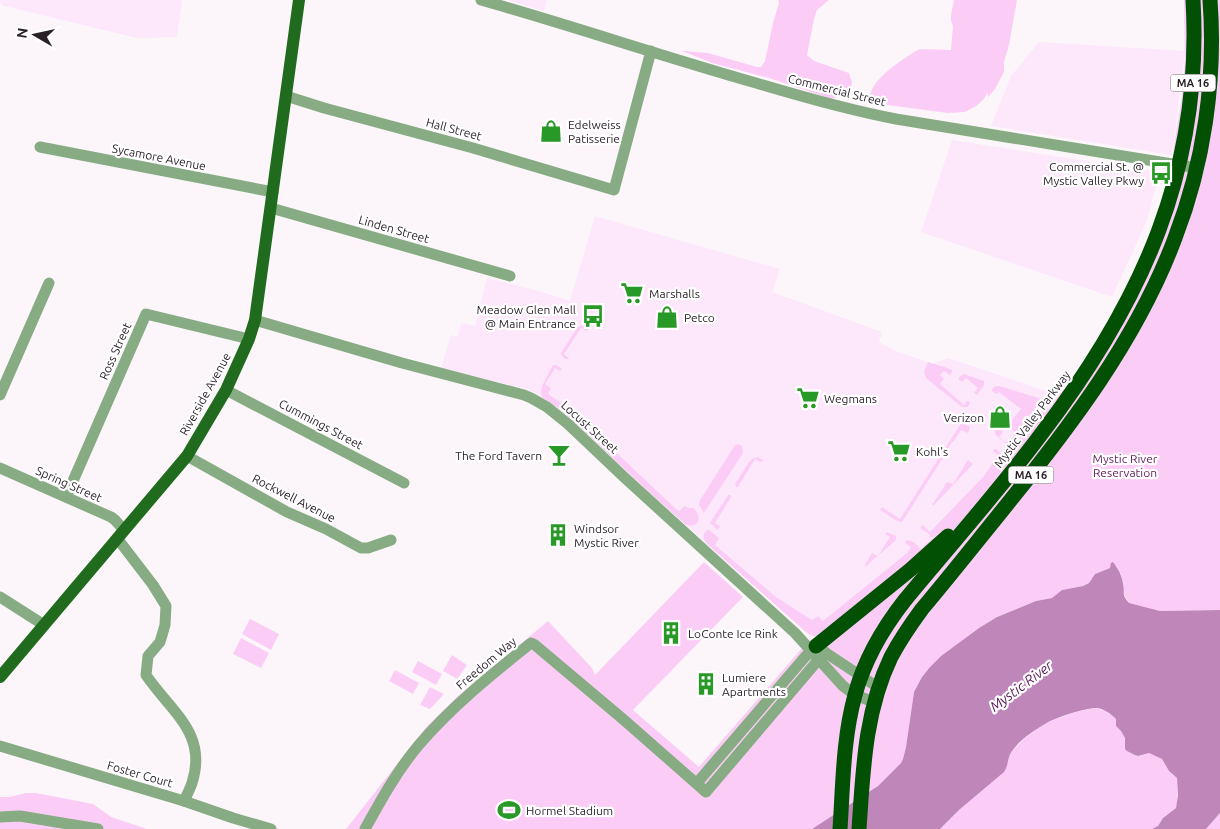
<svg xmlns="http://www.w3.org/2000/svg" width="1220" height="829" font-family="Ubuntu,sans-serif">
<rect width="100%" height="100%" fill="#fcf6fb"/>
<!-- built -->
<g fill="#fde7fa">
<polygon points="0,0 182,0 177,37 148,38 137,38 1,5"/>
<polygon points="507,0 547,0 544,11"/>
<polygon points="1039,42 1185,51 1172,155 991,126 1011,76"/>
<polygon points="952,140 1143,170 1160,171 1146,223 1112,297 921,232"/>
<polygon points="595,216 780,269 772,292 882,332 879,342 896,351 933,364 948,358 1052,393 1056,393 1061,392 1028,436 997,474 937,535 812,636 806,632 707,544 554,404 537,394 524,388 464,375 441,369 451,335 458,337 461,323 475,326 487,278 539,291 570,301"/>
</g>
<!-- green -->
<g fill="#fbcdf6">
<path d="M778 0H829L817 10 814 19 807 55 814 61 849 73 852 82 851 88C843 90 840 89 835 98L831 99 769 78 712 63 682 51H685L708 53 757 67H761L765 61 773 23 779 3Z"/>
<path d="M954 0H1017L1009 45 1004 62V72L995 89 988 97V93L982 101 976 106 965 112 948 113 872 103 869 99C872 78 899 62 916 51L920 49 951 50 953 26 951 21V15Z"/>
<path d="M1184 0H1220V610L1160 611 1154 610 1129 603 1123 593V584L1121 574 1110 568 1095 574 1089 583 1083 586 1062 590 1052 598 1036 601 997 617 979 628 941 656 930 667 922 677 914 692 906 747 903 759 901 763 878 786 812 829H346L427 726 460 694 548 621 592 668 595 675 704 562 743 597 633 710 699 767 803 647 808 641 817 637 810 635 806 632 707 544C703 539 702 535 707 530H709L719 538 715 545 776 597 812 620 818 616 823 621 907 553 911 547 905 543 907 540C912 540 918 545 920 549L934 537H929L930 535 920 528 923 525 930 532 984 476 998 455 993 451 994 449H996C1002 453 1005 456 1005 464L1019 447C1009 448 1002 441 995 434V431L997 428 1003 432 999 437 1005 442 1013 438 1014 432 1007 426 1021 409 999 392 997 394 992 391C992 387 996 386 999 386L1042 399 1046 403 1048 410 1061 392 1073 383 1137 271 1171 177 1174 146 1182 96 1185 60Z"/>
<path d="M582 325 587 327 588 330 587 331 581 328 564 354 569 358 568 359C565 360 561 356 561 353L577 328Z"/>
<path d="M928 362C936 365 944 366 952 370V372L950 375 944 371 940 375 944 379 940 384 964 405 967 401H969L970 404 967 407H962L926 378 924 371Z"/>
<path d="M553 365H556L562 369 560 371 555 368 545 384 551 388 548 394 569 408 676 509 680 511 684 506 689 508H694C700 515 701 525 691 526L686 525 650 493 561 410 542 397 541 392 542 386Z"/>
<polygon points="964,374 984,381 984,385 977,395 974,393 978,388 966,378 962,382 959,380 959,377"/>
<polygon points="962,422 970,427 968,433 961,430 953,442 952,442 945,453 946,453 902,522 897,521 880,510 882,507 900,519"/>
<polygon points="738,444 742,446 743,453 704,513 699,505 699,502 735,445"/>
<polygon points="758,457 763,460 763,461 761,462 755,459 738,487 736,487 735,484 749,462 752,459"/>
<polygon points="968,460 973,464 934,505 932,505 947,482 953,484"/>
<polygon points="728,495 731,495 731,497 715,523 720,526 718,530 710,523"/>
<polygon points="887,532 896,536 896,540 866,566 865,566 865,565 872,553 878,556 890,537 885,534"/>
<polygon points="250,619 279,634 271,650 242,634"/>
<polygon points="241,638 269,653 261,668 233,654"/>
<polygon points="452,655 467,665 457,679 443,671"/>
<polygon points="418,661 442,674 436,685 412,672"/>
<polygon points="395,670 419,683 413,694 389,681"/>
<polygon points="430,687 444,694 430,709 420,705"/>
<path d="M1094 708C1102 709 1110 713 1116 719V726C1123 732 1126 737 1125 745L1135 755 1138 756 1149 753 1162 759 1169 771 1177 778C1178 788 1178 798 1176 808L1163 818 1158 826 1152 829H940L959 810 1000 775 1010 753 1025 738 1045 723 1076 712Z"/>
<polygon points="26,793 36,793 93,804 111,817 147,829 0,829 0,797 10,797"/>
<polygon points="1220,813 1220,829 1206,829"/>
</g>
<!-- water -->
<path fill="#bf87b9" d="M1113 562C1118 569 1122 575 1123 584 1125 594 1121 594 1129 603L1160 611 1220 610V813L1206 829H1152L1158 826 1163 818 1176 808 1178 795 1177 778 1169 771 1162 759 1149 753 1138 756 1135 755 1127 751 1125 749V738L1121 731 1116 726V719C1111 714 1103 708 1096 708 1085 708 1054 718 1045 724 1033 731 1020 740 1012 751 1007 757 1009 765 1004 772L959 810 940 829H812L878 786 901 763 903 759 906 747 914 692 922 677 930 667 941 656 979 628 997 617 1036 601 1052 598 1062 590 1083 586 1089 583 1095 574 1110 568 1111 563Z"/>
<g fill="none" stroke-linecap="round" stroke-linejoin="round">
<!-- minor -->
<g stroke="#87ac84" stroke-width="11">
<path d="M481 0C573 26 664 57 756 83 803 97 848 110 896 119L1197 168"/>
<polyline points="286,96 324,108 473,148 614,190 651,51"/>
<polyline points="40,147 273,192"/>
<polyline points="271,208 510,276"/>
<polyline points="255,320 402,363 524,395 531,398 547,407 568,424 625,478 795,633 843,686 855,695 874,702"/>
<polyline points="226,390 404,483"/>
<polyline points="0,395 49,283"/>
<polyline points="187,456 287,512 326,529 361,548 368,548 391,540"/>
<polyline points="0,468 111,517 115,520 124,530"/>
<polyline points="66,497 146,314 249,339"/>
<path d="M117 538 153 585 166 606 165 625 160 642 148 656 146 675C171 712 208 733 192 783 190 789 187 795 184 801"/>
<polyline points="0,597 44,625"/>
<polyline points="820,649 879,688"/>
<polyline points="0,746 184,801 233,818 271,829"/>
<polyline points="697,783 805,657 815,647"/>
<polyline points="0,817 20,816 98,829"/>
<path d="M365 829C381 800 397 771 418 746 451 707 491 675 531 643L535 645 624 720 706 792 825 652"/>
</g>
<!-- major -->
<polyline stroke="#206b1e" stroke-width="12" points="0,677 187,456 226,390 249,339 255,320 299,0"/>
<!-- highway -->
<g stroke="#025003" stroke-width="15">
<polyline points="816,646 910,570 948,536"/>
<path d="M840 829C843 784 843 738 855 695 864 661 883 628 905 600 951 544 999 491 1042 433 1142 302 1203 168 1193 0"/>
<path d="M859 829C863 770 865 711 891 657 900 640 911 624 922 609 949 577 975 544 1001 512 1069 428 1137 340 1175 238 1204 163 1216 80 1210 0"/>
</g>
</g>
<!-- icons -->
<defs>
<symbol id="shop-bare" viewBox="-9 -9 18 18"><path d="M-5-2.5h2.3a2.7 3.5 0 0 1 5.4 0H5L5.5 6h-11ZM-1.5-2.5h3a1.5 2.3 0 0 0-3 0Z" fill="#289826" stroke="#fff" stroke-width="2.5" paint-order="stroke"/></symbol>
<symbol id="bus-bare" viewBox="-9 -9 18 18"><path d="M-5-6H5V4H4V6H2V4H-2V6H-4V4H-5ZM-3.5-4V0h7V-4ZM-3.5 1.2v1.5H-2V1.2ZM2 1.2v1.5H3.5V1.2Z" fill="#289826" stroke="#fff" stroke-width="2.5" paint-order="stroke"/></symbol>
<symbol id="supermarket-bare" viewBox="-9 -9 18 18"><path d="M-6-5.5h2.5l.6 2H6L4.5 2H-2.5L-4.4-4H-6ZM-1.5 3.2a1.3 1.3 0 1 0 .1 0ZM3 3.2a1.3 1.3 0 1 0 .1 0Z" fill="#289826" stroke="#fff" stroke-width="2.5" paint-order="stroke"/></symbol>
<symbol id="bar-bare" viewBox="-9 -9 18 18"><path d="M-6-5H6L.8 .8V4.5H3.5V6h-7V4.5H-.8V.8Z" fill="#289826" stroke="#fff" stroke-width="2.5" paint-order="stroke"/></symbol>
<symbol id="building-bare" viewBox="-9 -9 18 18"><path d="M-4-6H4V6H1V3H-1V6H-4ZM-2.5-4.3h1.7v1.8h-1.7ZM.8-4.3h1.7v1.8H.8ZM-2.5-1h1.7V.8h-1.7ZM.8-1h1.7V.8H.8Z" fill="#289826" stroke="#fff" stroke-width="2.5" paint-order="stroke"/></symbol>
<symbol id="stadium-bare" viewBox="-9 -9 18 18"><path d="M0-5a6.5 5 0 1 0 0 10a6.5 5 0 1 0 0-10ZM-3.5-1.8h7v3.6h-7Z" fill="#289826" stroke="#fff" stroke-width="2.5" paint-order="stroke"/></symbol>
</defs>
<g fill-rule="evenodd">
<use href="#shop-bare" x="535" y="115" width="32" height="32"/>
<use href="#bus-bare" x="1145" y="157" width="32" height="32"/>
<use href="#supermarket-bare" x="616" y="277" width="32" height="32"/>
<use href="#bus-bare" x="577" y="300" width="32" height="32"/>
<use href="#shop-bare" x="651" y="301" width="32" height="32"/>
<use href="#supermarket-bare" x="792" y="382" width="32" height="32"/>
<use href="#shop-bare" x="984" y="401" width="32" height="32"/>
<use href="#supermarket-bare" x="883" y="435" width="32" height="32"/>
<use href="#bar-bare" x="543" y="439" width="32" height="32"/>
<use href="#building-bare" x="542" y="519" width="32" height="32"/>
<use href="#building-bare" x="655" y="617" width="32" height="32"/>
<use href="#building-bare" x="690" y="668" width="32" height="32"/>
<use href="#stadium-bare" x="493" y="794" width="32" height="32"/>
</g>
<g text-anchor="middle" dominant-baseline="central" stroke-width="4.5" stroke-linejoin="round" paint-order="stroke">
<!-- shield labels -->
<g fill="#fff" stroke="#6a6269" stroke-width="1">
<rect x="1170.5" y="74.5" width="45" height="17" rx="4"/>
<rect x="1008.5" y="466.5" width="45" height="17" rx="4"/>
</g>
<g font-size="11" font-weight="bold" fill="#2a1f29">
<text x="1193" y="83">MA 16</text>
<text x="1031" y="475">MA 16</text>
</g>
<!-- street labels -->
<g font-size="12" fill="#2a1f29" stroke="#fff">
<text transform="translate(837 90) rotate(14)">Commercial Street</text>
<text transform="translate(454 129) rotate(15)">Hall Street</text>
<text transform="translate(159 157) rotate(11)">Sycamore Avenue</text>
<text transform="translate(394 229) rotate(16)">Linden Street</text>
<text transform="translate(115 351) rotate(-66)">Ross Street</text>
<text transform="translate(205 394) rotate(-61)">Riverside Avenue</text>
<text transform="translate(1032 419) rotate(-53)">Mystic Valley Parkway</text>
<text transform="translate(321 424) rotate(28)">Cummings Street</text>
<text transform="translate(590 427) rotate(42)">Locust Street</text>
<text transform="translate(69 484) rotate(24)">Spring Street</text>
<text transform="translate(294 498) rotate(27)">Rockwell Avenue</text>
<text transform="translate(486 663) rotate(-40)">Freedom Way</text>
<text transform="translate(140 774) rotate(16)">Foster Court</text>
</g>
<!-- poi labels -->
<g font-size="12" fill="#2a1f29" stroke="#fff" text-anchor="start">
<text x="568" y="124">Edelweiss<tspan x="568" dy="14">Patisserie</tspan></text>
<text x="1144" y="166" text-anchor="end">Commercial St. @<tspan x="1144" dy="14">Mystic Valley Pkwy</tspan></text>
<text x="649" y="293">Marshalls</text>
<text x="576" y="309" text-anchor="end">Meadow Glen Mall<tspan x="576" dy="14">@ Main Entrance</tspan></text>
<text x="684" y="317">Petco</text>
<text x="824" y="398">Wegmans</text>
<text x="984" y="417" text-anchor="end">Verizon</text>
<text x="916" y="451">Kohl's</text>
<text x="542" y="455" text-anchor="end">The Ford Tavern</text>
<text x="574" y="528">Windsor<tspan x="574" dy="14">Mystic River</tspan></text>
<text x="688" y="633">LoConte Ice Rink</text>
<text x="722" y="677">Lumiere<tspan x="722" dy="14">Apartments</tspan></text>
<text x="526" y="810">Hormel Stadium</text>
</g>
<!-- park labels -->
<g font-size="12" fill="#601c5c" stroke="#fff">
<text x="1125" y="458">Mystic River<tspan x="1125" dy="14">Reservation</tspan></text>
</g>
<!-- water labels -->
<g font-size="14" font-style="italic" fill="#591555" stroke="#fff">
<text transform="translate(1021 686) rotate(-37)">Mystic River</text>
</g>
</g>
<!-- north arrow -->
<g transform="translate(35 35) rotate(279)" stroke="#ffffff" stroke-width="4" paint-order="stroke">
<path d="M0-4L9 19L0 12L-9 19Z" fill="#2a1f29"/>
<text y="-8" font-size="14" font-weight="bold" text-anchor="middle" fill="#2a1f29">N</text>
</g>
</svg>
